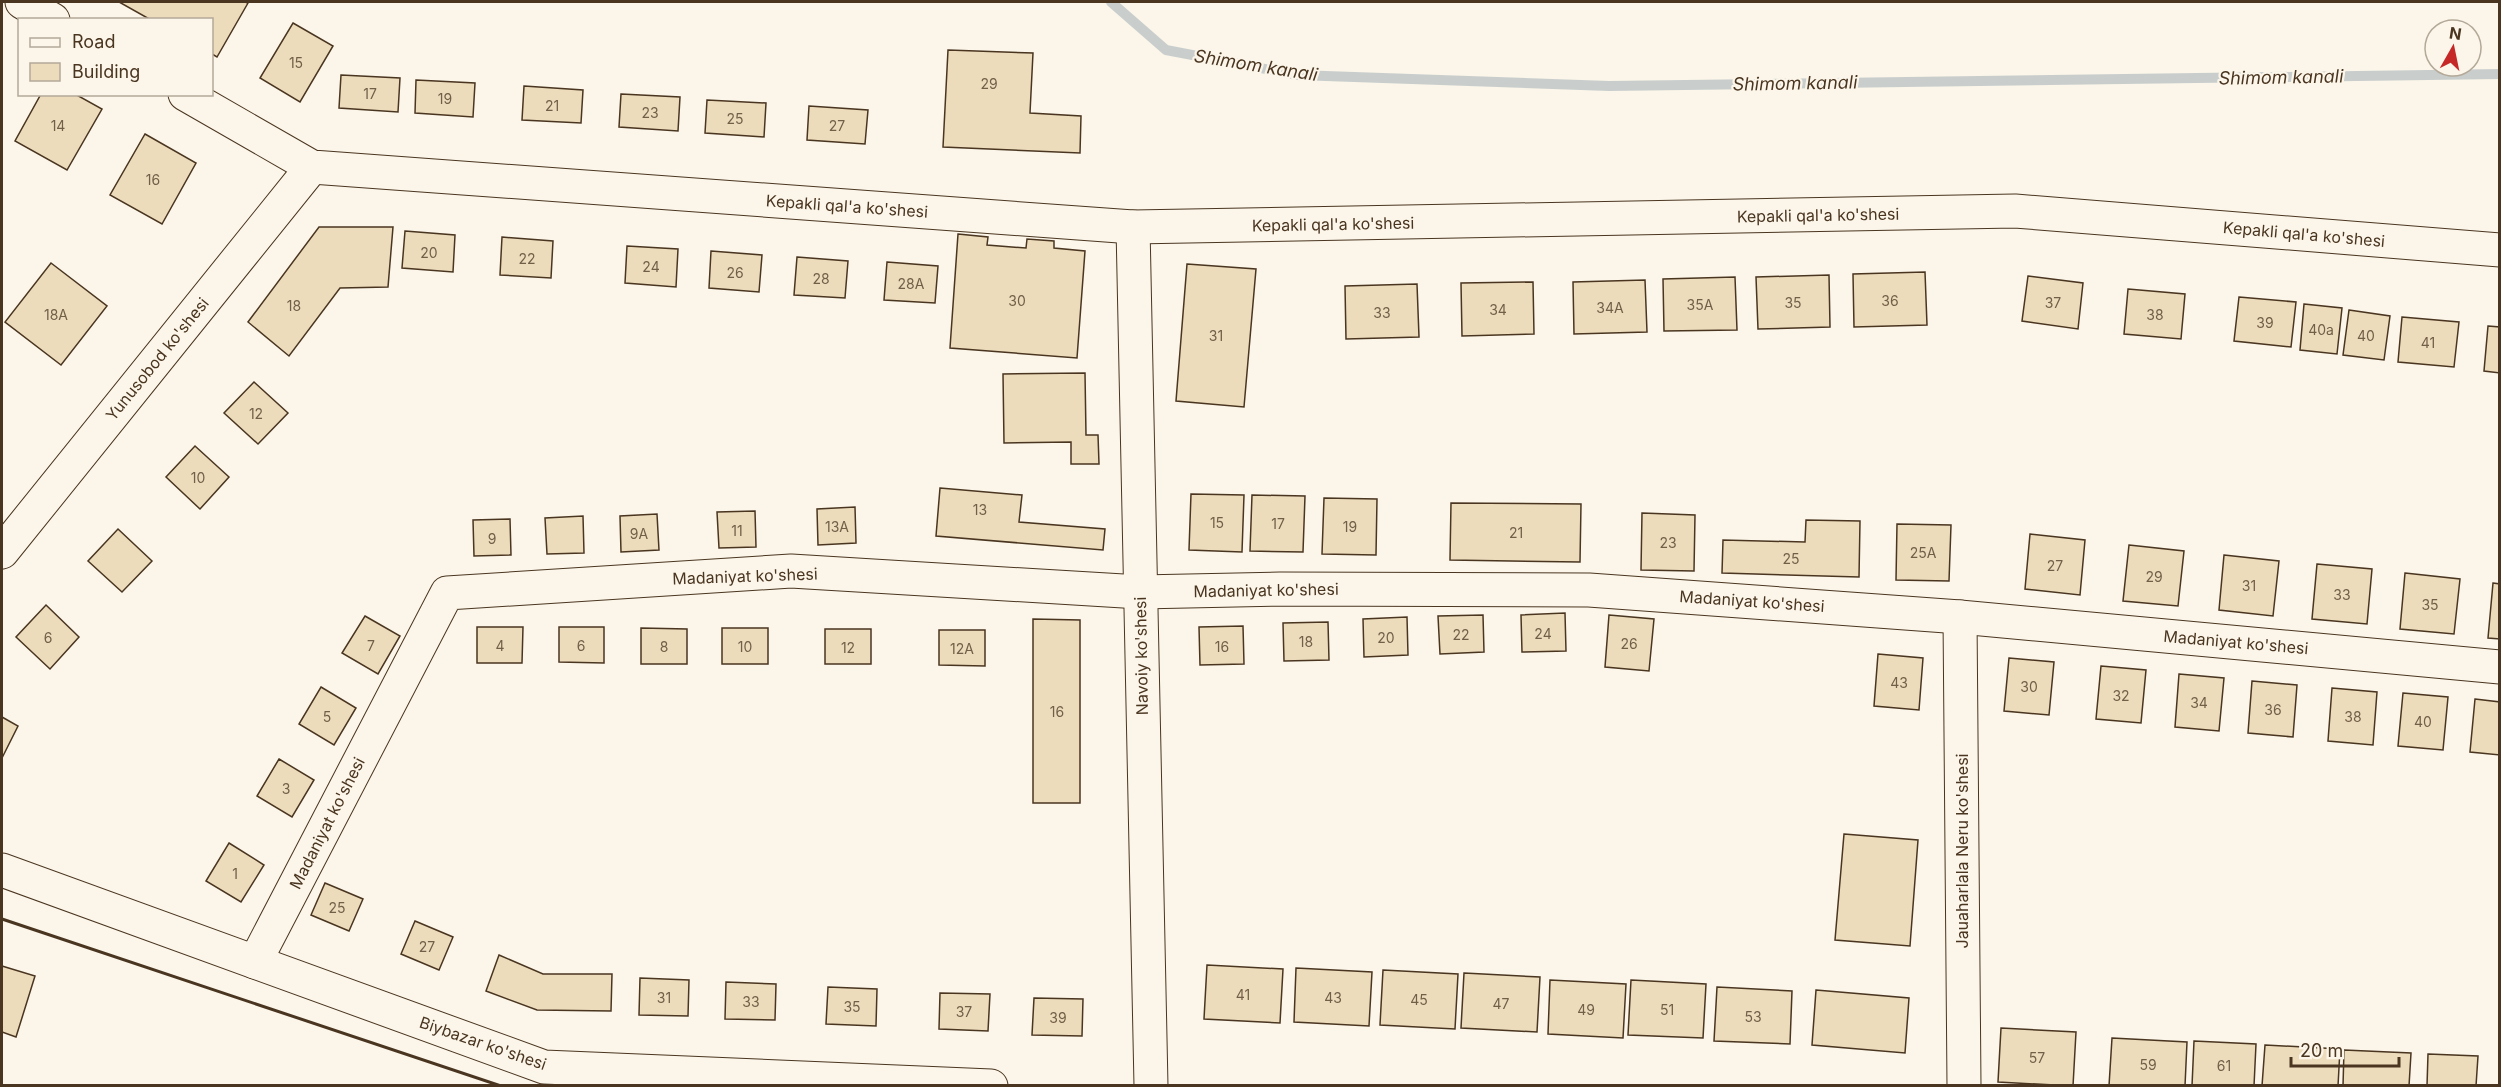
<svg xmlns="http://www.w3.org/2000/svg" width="2501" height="1087" font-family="Inter,sans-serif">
<rect width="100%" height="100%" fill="#fbf6e9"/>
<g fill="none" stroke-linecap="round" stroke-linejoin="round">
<!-- stream -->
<polyline stroke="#c9cecd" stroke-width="10" points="1111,2 1166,50 1297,75 1609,86 2500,74"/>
</g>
<!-- building -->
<g fill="#ecdcbc" stroke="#4a3520" stroke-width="1.5">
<polygon points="119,2 245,2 248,3 217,57 212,54 212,20 151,20"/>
<polygon points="293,23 333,46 300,102 260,78"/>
<polygon points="948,50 1033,53 1030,113 1081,116 1080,153 943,147"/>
<polygon points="341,75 400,78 398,112 339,108"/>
<polygon points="416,80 475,83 473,117 415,113"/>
<polygon points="524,86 583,90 581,123 522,120"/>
<polygon points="41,94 75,94 102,109 67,170 15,141"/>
<polygon points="621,94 680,97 678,131 619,127"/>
<polygon points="707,100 766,103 764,137 705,133"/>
<polygon points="809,106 868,110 865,144 807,140"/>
<polygon points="145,134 196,163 162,224 110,195"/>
<polygon points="319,227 393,227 388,287 340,288 289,356 248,322"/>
<polygon points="405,231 455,235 453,272 402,268"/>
<polygon points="958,234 988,237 987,245 1026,248 1027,239 1054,241 1054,248 1085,251 1077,358 950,348"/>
<polygon points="502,237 553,241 551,278 500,275"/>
<polygon points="627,246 678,249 676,287 625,283"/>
<polygon points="711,251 762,255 759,292 709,288"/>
<polygon points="797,257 848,261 845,298 794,295"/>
<polygon points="887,262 938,266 935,303 884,300"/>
<polygon points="51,263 107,306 61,365 5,322"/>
<polygon points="1187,264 1256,269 1244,407 1176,401"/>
<polygon points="1925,272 1927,325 1854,327 1853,274"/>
<polygon points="1829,275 1830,327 1758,329 1756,277"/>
<polygon points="2028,276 2083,283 2078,329 2022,321"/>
<polygon points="1735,277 1737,330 1664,331 1663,279"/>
<polygon points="1645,280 1647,332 1574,334 1573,282"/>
<polygon points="1533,282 1534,334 1462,336 1461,283"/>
<polygon points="1417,284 1419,337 1346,339 1345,286"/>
<polygon points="2128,289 2185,294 2181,339 2124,334"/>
<polygon points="2239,297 2296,302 2291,347 2234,341"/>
<polygon points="2304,304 2342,308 2337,354 2300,350"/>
<polygon points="2349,310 2390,316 2384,360 2343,355"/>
<polygon points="2402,317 2459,322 2454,367 2398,362"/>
<polygon points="2488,326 2500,327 2500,373 2484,371"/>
<polygon points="1085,373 1086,435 1098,435 1099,464 1071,464 1071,442 1004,443 1003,374"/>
<polygon points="254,382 288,413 258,444 224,413"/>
<polygon points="195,446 229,477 200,509 166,477"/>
<polygon points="940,488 1022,495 1019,522 1105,529 1103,550 936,536"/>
<polygon points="1191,494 1244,495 1242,552 1189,550"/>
<polygon points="1252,495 1305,496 1303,552 1250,551"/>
<polygon points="1324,498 1377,499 1376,555 1322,554"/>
<polygon points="1451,503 1581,504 1580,562 1450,560"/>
<polygon points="855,507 856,543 818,545 817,509"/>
<polygon points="755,511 756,547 719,548 717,512"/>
<polygon points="1642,513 1695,515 1694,571 1641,570"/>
<polygon points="657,514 659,550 621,552 620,516"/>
<polygon points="583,516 584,553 547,554 545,518"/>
<polygon points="510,519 511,555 474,556 473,520"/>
<polygon points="1806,520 1860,521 1859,577 1722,573 1723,540 1805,542"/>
<polygon points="1897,524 1951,525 1949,581 1896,580"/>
<polygon points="118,529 152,561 122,592 88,561"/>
<polygon points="2030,534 2085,540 2080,595 2025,589"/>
<polygon points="2129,545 2184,551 2178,606 2123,601"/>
<polygon points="2224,555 2279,561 2273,616 2219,610"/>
<polygon points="2317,564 2372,569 2367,624 2312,619"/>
<polygon points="2405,573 2460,579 2454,634 2400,629"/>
<polygon points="2493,583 2500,584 2500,639 2488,638"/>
<polygon points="46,605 79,637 50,669 16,637"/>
<polygon points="1565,613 1566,651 1522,652 1521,615"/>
<polygon points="1483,615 1484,652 1440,654 1438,616"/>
<polygon points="1609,615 1654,619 1649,671 1605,667"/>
<polygon points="365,616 400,636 378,674 342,653"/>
<polygon points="1407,617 1408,655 1364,657 1363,619"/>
<polygon points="1033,619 1080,620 1080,803 1033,803"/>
<polygon points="1328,622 1329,660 1284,661 1283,623"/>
<polygon points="1243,626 1244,664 1200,665 1199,627"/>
<polygon points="477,627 523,627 522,663 477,663"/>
<polygon points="559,627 604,627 604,663 559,662"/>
<polygon points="641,628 687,629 687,664 641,664"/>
<rect x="722" y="628" width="46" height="36"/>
<rect x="825" y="629" width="46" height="35"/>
<polygon points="939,630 985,630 985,666 939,665"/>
<polygon points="1878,654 1923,658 1919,710 1874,706"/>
<polygon points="2009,658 2054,662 2049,715 2004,711"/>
<polygon points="2101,666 2146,670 2141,723 2096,719"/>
<polygon points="2179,674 2224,678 2219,731 2175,727"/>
<polygon points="2252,681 2297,685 2293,737 2248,733"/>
<polygon points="321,687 356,708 334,745 299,724"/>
<polygon points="2332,688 2377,692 2373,745 2328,741"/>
<polygon points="2403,693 2448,697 2443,750 2398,746"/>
<polygon points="2475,699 2500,702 2500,755 2470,752"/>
<polygon points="2,717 18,726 2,758"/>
<polygon points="279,759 314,780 292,817 257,796"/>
<polygon points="1844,834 1918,840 1910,946 1835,940"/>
<polygon points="229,843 264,865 241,902 206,881"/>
<polygon points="325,883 363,899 349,931 311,915"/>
<polygon points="415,921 453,937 439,970 401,954"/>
<polygon points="499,955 543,974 612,974 611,1011 537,1010 486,991"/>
<polygon points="1207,965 1283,969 1280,1023 1204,1019"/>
<polygon points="2,966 35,976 16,1037 2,1032"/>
<polygon points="1296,968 1372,972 1369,1026 1294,1022"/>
<polygon points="1383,970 1458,974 1455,1029 1380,1025"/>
<polygon points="1464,973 1540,977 1537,1032 1461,1028"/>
<polygon points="640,978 689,980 688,1016 639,1015"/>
<polygon points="1550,980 1626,984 1623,1038 1548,1034"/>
<polygon points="1631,980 1706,984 1703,1038 1628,1035"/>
<polygon points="726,982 776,984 775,1020 725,1019"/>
<polygon points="828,987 877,989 876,1026 826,1024"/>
<polygon points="1717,987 1792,991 1790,1044 1714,1041"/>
<polygon points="1816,990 1909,998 1905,1053 1812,1045"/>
<polygon points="940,993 990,994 988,1031 939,1029"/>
<polygon points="1034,998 1083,999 1082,1036 1032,1035"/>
<polygon points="2001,1028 2076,1032 2073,1086 1998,1082"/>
<polygon points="2112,1038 2187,1042 2185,1086 2109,1086"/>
<polygon points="2194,1041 2256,1044 2254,1086 2192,1086"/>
<polygon points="2265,1045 2340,1049 2338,1086 2262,1086"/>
<polygon points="2344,1050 2411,1053 2409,1086 2343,1086"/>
<polygon points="2428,1054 2478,1056 2476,1086 2427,1086"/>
</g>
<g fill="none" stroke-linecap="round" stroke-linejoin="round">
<defs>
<g id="minor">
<polyline points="22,2 53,20"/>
<polyline points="185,94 312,167 1133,227 2015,211 2500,250"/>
<polyline points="1133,227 1151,1086"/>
<polyline points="2,552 312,167"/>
<polyline points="1960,617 1964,1086"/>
<polyline points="2,870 544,1067 991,1086"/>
<polyline points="255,962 447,593 791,571 1140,592 1280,589 1589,590 1960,617 2500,667"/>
</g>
</defs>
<!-- minor casing -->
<use href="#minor" stroke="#4a3520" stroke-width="35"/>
<!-- minor -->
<use href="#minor" stroke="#fbf6e9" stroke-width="33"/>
<!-- wall -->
<polyline stroke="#4a3520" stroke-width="3" points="2,919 501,1086"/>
</g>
<g text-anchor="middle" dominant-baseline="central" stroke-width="4.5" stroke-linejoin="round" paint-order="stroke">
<!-- number labels -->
<g font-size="14" fill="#725f47">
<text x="296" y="62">15</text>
<text x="989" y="83">29</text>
<text x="370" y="93">17</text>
<text x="445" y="98">19</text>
<text x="552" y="105">21</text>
<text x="650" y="112">23</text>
<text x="735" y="118">25</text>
<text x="58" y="125">14</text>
<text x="837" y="125">27</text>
<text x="153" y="179">16</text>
<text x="429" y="252">20</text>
<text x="527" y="258">22</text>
<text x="651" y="266">24</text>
<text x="735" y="272">26</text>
<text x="821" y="278">28</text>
<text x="911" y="283">28A</text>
<text x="1017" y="300">30</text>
<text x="1890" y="300">36</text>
<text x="1793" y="302">35</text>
<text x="2053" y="302">37</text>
<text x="1700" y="304">35A</text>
<text x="294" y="305">18</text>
<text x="1610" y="307">34A</text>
<text x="1498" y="309">34</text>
<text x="1382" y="312">33</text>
<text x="56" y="314">18A</text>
<text x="2155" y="314">38</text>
<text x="2265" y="322">39</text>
<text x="2321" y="329">40a</text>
<text x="1216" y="335">31</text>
<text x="2366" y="335">40</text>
<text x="2428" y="342">41</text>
<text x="256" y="413">12</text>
<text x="198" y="477">10</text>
<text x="980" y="509">13</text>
<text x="1217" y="522">15</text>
<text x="1278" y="523">17</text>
<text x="837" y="526">13A</text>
<text x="1350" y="526">19</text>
<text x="737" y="530">11</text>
<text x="1516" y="532">21</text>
<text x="639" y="533">9A</text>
<text x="492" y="538">9</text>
<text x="1668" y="542">23</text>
<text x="1923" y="552">25A</text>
<text x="1791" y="558">25</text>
<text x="2055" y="565">27</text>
<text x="2154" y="576">29</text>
<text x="2249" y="585">31</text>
<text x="2342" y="594">33</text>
<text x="2430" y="604">35</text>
<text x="1543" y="633">24</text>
<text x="1461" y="634">22</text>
<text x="48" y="637">6</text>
<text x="1386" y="637">20</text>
<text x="1306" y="641">18</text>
<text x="1629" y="643">26</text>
<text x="371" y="645">7</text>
<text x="500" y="645">4</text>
<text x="581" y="645">6</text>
<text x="664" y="646">8</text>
<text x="745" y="646">10</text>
<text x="1222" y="646">16</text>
<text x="848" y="647">12</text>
<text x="962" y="648">12A</text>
<text x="1899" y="682">43</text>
<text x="2029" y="686">30</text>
<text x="2121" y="695">32</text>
<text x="2199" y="702">34</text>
<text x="2273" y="709">36</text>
<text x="1057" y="711">16</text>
<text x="327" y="716">5</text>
<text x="2353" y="716">38</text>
<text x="2423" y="721">40</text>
<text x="286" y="788">3</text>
<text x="235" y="873">1</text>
<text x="337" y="907">25</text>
<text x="427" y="946">27</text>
<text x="1243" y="994">41</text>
<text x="664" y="997">31</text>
<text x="1333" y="997">43</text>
<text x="1419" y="999">45</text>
<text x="751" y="1001">33</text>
<text x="1501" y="1003">47</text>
<text x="852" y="1006">35</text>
<text x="1586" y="1009">49</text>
<text x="1667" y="1009">51</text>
<text x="964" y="1011">37</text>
<text x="1753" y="1016">53</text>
<text x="1058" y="1017">39</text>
<text x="2037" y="1057">57</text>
<text x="2148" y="1064">59</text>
<text x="2224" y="1065">61</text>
</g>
<!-- street labels -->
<g font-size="16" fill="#4a3520" stroke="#fbf6e9">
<text transform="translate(847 206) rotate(4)">Kepakli qal'a ko'shesi</text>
<text transform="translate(1818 215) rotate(-1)">Kepakli qal'a ko'shesi</text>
<text transform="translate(1333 224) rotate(-1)">Kepakli qal'a ko'shesi</text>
<text transform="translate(2304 234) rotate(5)">Kepakli qal'a ko'shesi</text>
<text transform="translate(157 359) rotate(-51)">Yunusobod ko'shesi</text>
<text transform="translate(745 576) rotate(-2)">Madaniyat ko'shesi</text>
<text transform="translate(1266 590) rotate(-1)">Madaniyat ko'shesi</text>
<text transform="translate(1752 601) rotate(4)">Madaniyat ko'shesi</text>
<text transform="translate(2236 642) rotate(5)">Madaniyat ko'shesi</text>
<text transform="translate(1141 656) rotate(-91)">Navoiy ko'shesi</text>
<text transform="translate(327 823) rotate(-63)">Madaniyat ko'shesi</text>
<text transform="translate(1962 851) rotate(-90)">Jauaharlala Neru ko'shesi</text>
<text transform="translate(483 1043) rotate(19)">Biybazar ko'shesi</text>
</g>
<!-- water labels -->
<g font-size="18" font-style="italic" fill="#4a3520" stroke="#fbf6e9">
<text transform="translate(1256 65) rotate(9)">Shimom kanali</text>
<text transform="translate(2281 77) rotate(-1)">Shimom kanali</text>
<text transform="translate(1795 83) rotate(-1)">Shimom kanali</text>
</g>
</g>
<!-- border -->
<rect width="2501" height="1087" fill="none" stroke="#4a3520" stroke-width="6"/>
<!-- legend -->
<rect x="18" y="18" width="195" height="78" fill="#fbf6e9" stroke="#b4a999" stroke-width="1.5"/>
<rect x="30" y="38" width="30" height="9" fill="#fbf6e9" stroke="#b4a999" stroke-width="1.5"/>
<text x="72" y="48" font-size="18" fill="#4a3520">Road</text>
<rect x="30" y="63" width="30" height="18" fill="#ecdcbc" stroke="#b4a999" stroke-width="1.5"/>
<text x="72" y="78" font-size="18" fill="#4a3520">Building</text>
<!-- north arrow -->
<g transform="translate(2453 48) rotate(9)"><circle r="28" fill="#fbf6e9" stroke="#b4a999" stroke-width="1.5"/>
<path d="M0-4.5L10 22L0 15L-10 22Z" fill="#c62828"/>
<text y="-9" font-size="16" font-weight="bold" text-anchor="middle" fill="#4a3520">N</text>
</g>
<!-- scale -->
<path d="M2291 1057v9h108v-9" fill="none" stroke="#4a3520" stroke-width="3"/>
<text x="2300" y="1057" font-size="18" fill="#4a3520" stroke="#fbf6e9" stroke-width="4.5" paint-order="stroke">20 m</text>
</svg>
